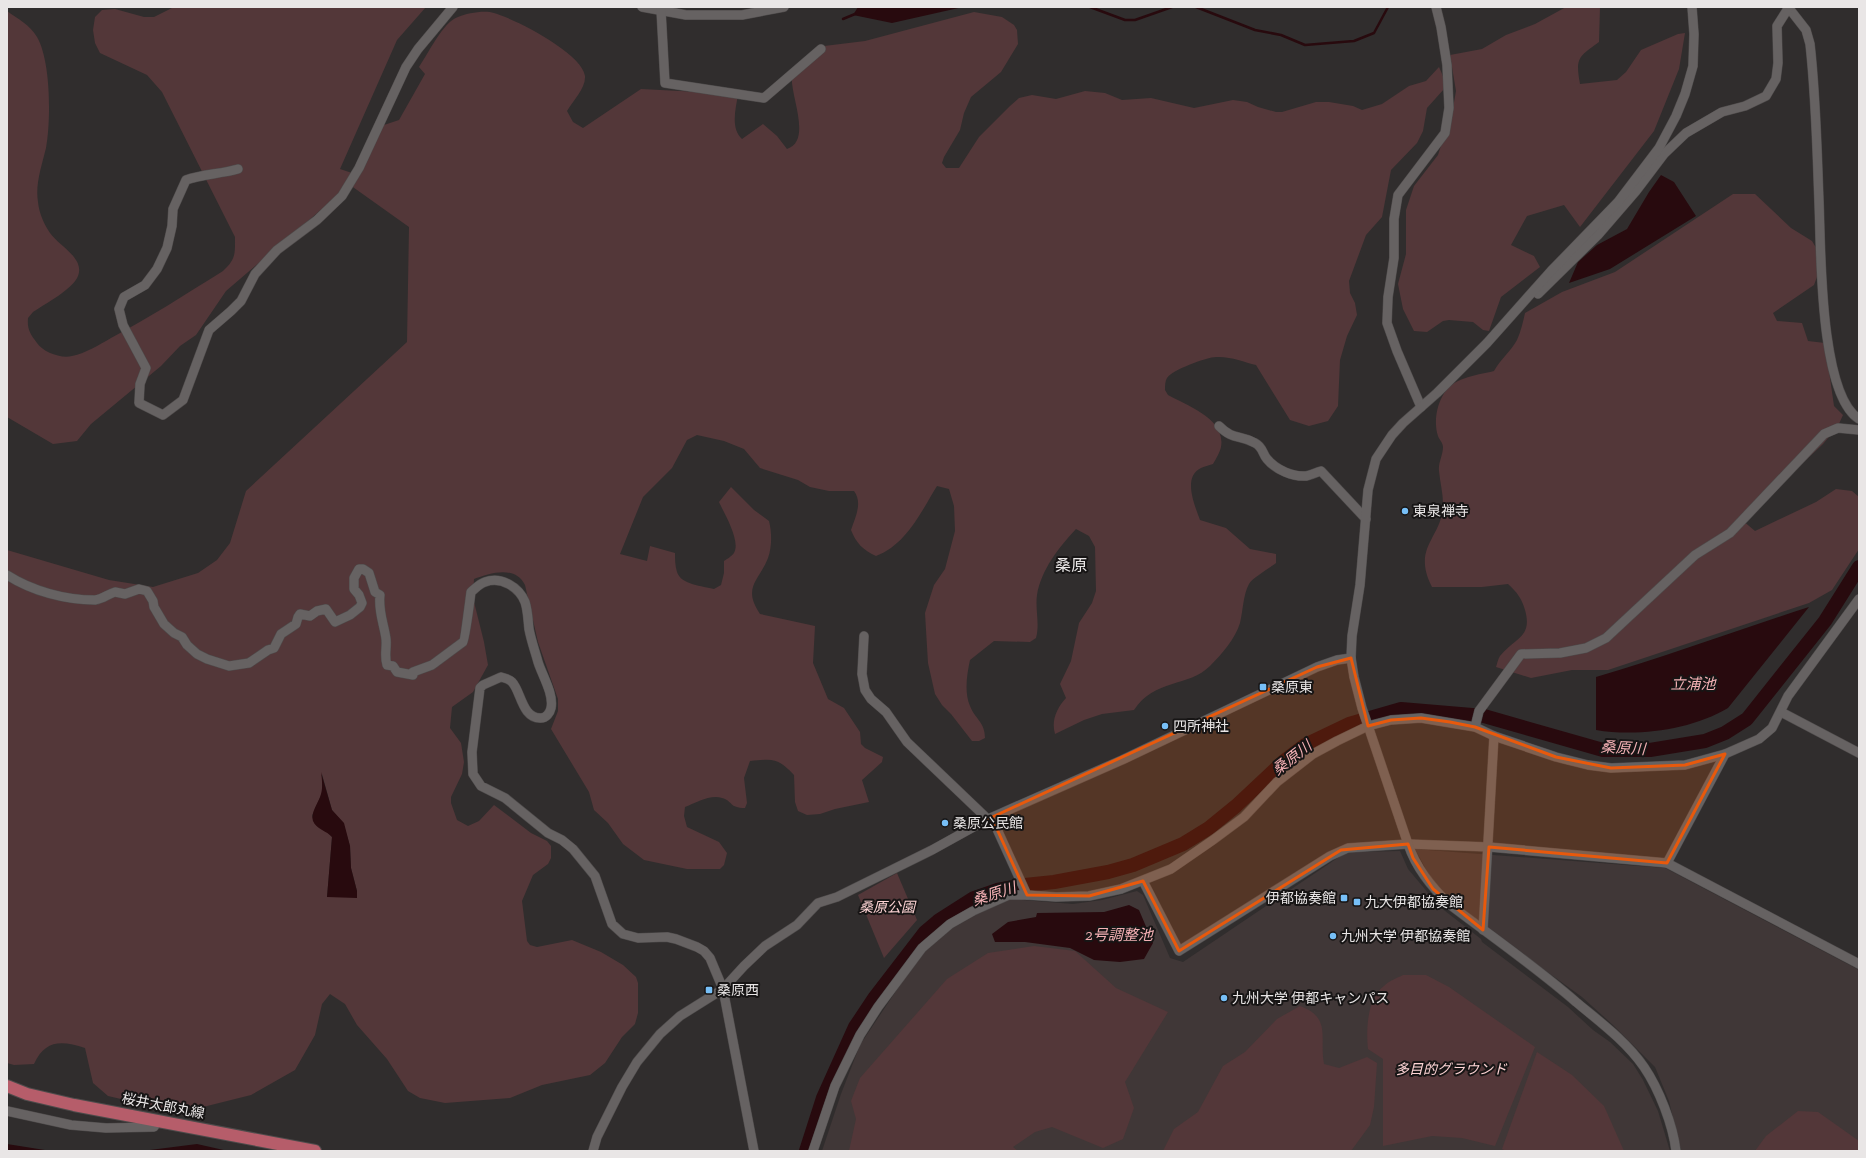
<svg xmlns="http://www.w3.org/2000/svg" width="1866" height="1158" font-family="'Zilla Slab','Noto Sans JP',serif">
<rect width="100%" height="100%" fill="#302d2d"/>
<!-- built -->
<g fill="#403737">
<polygon points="1415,849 1665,868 1859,970 1859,1151 1681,1151 1669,1101 1655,1067 1613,1025 1582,997 1480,923 1449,897 1429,875"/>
<polygon points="1400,851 1408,869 1440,907 1481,939 1482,942 1568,1007 1593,1030 1610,1042 1633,1064 1643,1080 1658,1111 1670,1151 822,1151 841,1094 860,1045 910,970 924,952 952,926 998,902 1010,899 1073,904 1102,900 1137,891 1143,895 1170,958 1183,962 1342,855 1352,852"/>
</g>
<!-- green -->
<g fill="#533739" fill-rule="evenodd">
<path d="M174 7H426L397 40 340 169 358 175 381 126 399 120 425 74 419 67C428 54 443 22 458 17 467 13 485 10 494 13 515 19 582 53 585 76 586 88 573 101 567 111L573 122 583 128 641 89 738 94C736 108 730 128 742 139L763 124 777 136 787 149C813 141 789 93 792 75 794 65 809 55 816 47L865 41 974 12 1002 17 1014 25 1017 30 1018 44 1001 72 971 97 964 113 960 130 944 157 942 163 946 168H959L979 137 1010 106 1019 98 1032 95 1056 99 1085 91 1105 93 1122 100 1151 98 1194 108 1233 100 1247 102 1258 107 1276 112H1282L1316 102H1329L1353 106 1362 110 1382 104 1409 86 1426 81 1439 67 1446 83 1444 89 1427 108 1423 131 1417 143 1391 170 1382 217 1366 235 1349 281 1350 293 1355 303 1357 315 1347 336 1340 360 1338 406 1328 421 1309 426 1290 420 1256 365C1244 362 1230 356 1216 357 1207 357 1172 370 1167 378 1165 381 1165 386 1165 390L1168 395C1188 406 1226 419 1221 447 1220 452 1216 459 1213 464 1210 465 1205 466 1201 468 1182 477 1195 506 1200 520L1226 528 1250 549 1276 554V563C1270 568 1252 578 1249 584 1243 595 1243 611 1240 623 1235 639 1222 654 1210 666 1189 687 1154 679 1134 710L1102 714 1084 720 1055 734C1051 720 1057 708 1066 698L1060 684 1071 661 1079 623 1092 603 1096 591 1095 547 1089 536 1076 529C1059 547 1041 570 1037 595 1035 609 1040 624 1036 638L1030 642 994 641 970 660C967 674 964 692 970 706 975 719 985 722 985 738L979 741H972L951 714 942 705 935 694 928 663 925 613 934 585 945 569 955 531 954 506 949 489 937 486C921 512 906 545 876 556 863 550 856 543 851 530 855 518 863 503 854 491H829L810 487 798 480 760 468 744 449 724 441 697 435 687 440 672 468 643 497 620 554 647 561 650 546 675 553C675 559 675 566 677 572 681 585 703 586 714 589L721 585 724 573V561C727 559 732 556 734 553 741 541 724 513 719 502L731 487 754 510 769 521C772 533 772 547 768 558 759 581 742 587 760 614L815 626 813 663 828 699 844 708 860 732 861 744 865 748 883 757 882 762 862 780 869 802 835 809 820 814 807 815 798 811 795 802 794 775C777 757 773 759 750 761L744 778 747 803 745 808C729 808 733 801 722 798 711 794 695 803 685 807L684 816 687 827 719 842 727 853 724 865 720 869H687L644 860 623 844 608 823 594 810 589 792 551 729 558 711V699L538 642 525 585C515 565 490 573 474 579L473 598 484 642 488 665 473 692 452 707 450 728 461 743 464 762 462 774 451 797V803L457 820 468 826 479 821 494 805 531 833 547 841 551 846V858L548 864 533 875 522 901 527 941 530 945 537 947 572 940 601 952 623 965 636 977 638 983V1013L635 1024 622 1037 605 1063 590 1075 542 1085 510 1098 445 1103 420 1098 408 1091 387 1059 357 1025 345 1004 330 994 322 1004 315 1035 295 1070 251 1095 203 1107 189 1109 160 1108 108 1096 93 1083 85 1048C61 1040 45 1040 34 1064L14 1065 7 1063V550L109 580 153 587 198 573 217 560 230 543 246 491 407 342 409 227 350 185 226 291 196 335 180 346 161 366 91 424 77 441 53 444 7 417V11C18 19 30 25 37 37 51 61 51 121 46 148 42 165 35 184 38 202 39 213 44 224 50 233 59 246 85 258 78 276 73 289 45 304 33 312L28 318C27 329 30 334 37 343 43 352 61 359 72 356 86 353 99 345 111 338 149 318 186 294 223 271 236 259 235 254 235 237L162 92 147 75 100 53 95 43 93 30 95 17 102 10 115 9 144 17H154ZM322 774 332 810 343 823 350 846 351 868 357 891 327 897 332 837C324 827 319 831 312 816L322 793Z"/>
<path d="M1566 7H1600L1599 42C1579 57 1575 57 1580 84L1617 80 1626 72 1641 50 1678 34 1685 33 1679 69 1654 131 1580 227 1564 205 1527 216 1511 245 1534 256 1540 267 1501 297 1489 331 1483 330 1473 322 1449 320 1443 321 1427 332 1414 331 1403 309 1398 284 1406 254V210L1414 186 1438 155 1453 108 1456 91 1450 55 1482 49 1506 35 1535 24Z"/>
<path d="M1733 194H1755L1791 228 1812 241 1818 251V274L1814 285 1773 313 1777 321 1802 323 1808 341 1825 343 1834 406 1843 415 1838 426 1823 444 1742 520 1755 531 1816 502 1836 489 1852 491 1859 497V549L1832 590 1809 603 1608 670H1572L1531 678 1496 667C1497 664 1498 659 1500 656 1514 638 1533 638 1525 610 1522 599 1517 592 1508 584L1482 587H1432C1411 546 1443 538 1443 504 1443 493 1440 482 1439 471 1438 463 1443 455 1443 447 1443 443 1439 439 1438 436 1434 424 1436 408 1442 397 1452 377 1474 376 1494 371 1500 360 1511 351 1517 340 1521 331 1523 322 1525 313L1562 292 1615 272Z"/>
<polygon points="897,873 917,920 884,958 858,895"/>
<polygon points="1034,946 1075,951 1116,988 1168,1012 1125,1082 1134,1108 1123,1139 1103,1148 1052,1127 1035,1132 1013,1147 1018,1151 849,1151 856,1119 851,1101 860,1078 947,979 988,953"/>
<path d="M1403 975H1426L1449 987 1535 1047 1495 1146 1462 1138 1432 1136 1383 1146V1059L1368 1049C1366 1030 1367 998 1384 986 1389 981 1397 978 1403 975Z"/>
<path d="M1300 1006C1332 1018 1319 1037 1324 1064L1339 1068 1367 1057 1377 1063 1374 1107 1370 1125 1351 1151H1163L1174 1129 1198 1112 1223 1066 1245 1052 1277 1019Z"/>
<polygon points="1537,1052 1572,1075 1604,1106 1624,1151 1506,1151 1502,1149"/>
<polygon points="1798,1111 1818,1112 1859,1141 1859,1151 1755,1151 1766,1136"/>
</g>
<!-- water -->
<g fill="#280a0e">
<polygon points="858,7 963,7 892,23 853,15"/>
<polygon points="1661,175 1674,182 1696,216 1610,269 1569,283 1578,262 1597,245 1627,229 1649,192"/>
<path d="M1809 607 1728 708C1691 730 1637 737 1596 730V677C1668 656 1738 630 1809 607Z"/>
<path d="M321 772 332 810 344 823 350 846 351 868 357 891V898L327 897 332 837C327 831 316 829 313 821 310 813 319 802 321 794 323 788 322 779 321 772Z"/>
<polygon points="1129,905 1139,910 1153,943 1144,959 1120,962 1094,960 1070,948 1025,942 995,942 992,934 1008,922 1036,917 1037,913 1104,912"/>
<polygon points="7,1144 51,1151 7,1151"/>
<polygon points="197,1144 228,1151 142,1151"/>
</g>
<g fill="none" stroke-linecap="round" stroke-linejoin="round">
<!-- stream -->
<g stroke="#280a0e" stroke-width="2.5">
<polyline points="1090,7 1125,20 1135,20 1172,7"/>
<polyline points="1196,7 1255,30 1281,35 1305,45 1354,41 1374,33 1388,7"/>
<polyline points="843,19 855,14"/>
</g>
<!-- river -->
<polyline stroke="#280a0e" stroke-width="14" points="806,1151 823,1098 855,1027 875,997 925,932 938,921 974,898 997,890 1025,885 1054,882 1108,872 1133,865 1183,844 1209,828 1236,806 1284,761 1305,745 1349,724 1401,709 1484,716 1603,750 1650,750 1705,741 1725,733 1747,719 1825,621 1859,567"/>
<defs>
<g id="minor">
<polyline points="642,7 686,15 742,15 784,7"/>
<path d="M1788 7 1806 30 1810 44C1816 97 1817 150 1819 202 1821 247 1819 394 1859 419"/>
<polyline points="661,10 665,83 764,98 821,49"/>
<path d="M238 169C221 174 202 174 186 180L173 209 172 226 167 248 157 269 145 285 124 297 119 309 123 325 146 368 140 384 139 403 163 415 183 400 209 330 231 311 241 301 255 274 277 250 317 220 342 196 359 168 406 67 418 49 453 7"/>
<polyline points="1538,294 1598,235 1636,191 1664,154 1686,133 1722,112 1745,106 1766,96 1776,79 1778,63 1777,26 1789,7"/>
<polyline points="1421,407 1397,351 1387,323 1388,297 1394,258 1394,219 1398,195 1445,133 1449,108 1447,65 1441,27 1436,7"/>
<path d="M1219 426C1234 441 1239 434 1255 443 1263 447 1262 453 1267 459 1276 470 1293 477 1306 476 1311 475 1317 472 1321 471L1366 519"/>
<path d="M7 575C32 591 65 600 95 600 103 599 108 594 115 592L125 594 139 589 147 591 153 601 154 607 164 624 174 633 182 637 187 645 197 654 207 659 229 666 249 663 268 650 274 648 281 634 296 624 298 617 300 614 310 616 317 611 326 609 335 622 350 615 360 607 362 603 359 595 354 589V578L359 569H363L369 573 375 592 380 595C378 611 384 624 386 639 387 648 384 656 387 665L393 666 397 672 413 675V672L432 665 463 642C465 640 470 599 471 592 476 588 479 584 485 582 501 576 519 587 525 602 528 611 528 621 529 629 531 640 535 651 538 662 542 675 554 694 551 708 550 713 546 718 541 718 522 719 521 691 512 682 509 679 505 678 501 677L483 685 480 688 472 752 473 774 481 786 505 798 548 833 562 840 573 849 595 876 612 924 623 934 638 938 667 937 676 939 697 947 704 951 710 958 723 989 754 1151"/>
<polyline points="864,636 862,674 865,690 871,699 886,712 907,742 996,827 1027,895 1056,897 1089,896 1121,889 1171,869 1213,840 1244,817 1277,782 1313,754 1337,741 1368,726 1391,720 1421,718 1475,727 1494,736 1556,757 1588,765 1611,768 1685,765 1725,754 1759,739 1772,728 1788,696 1859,599"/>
<polyline points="1781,712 1859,753"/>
<polyline points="1475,727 1479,711 1521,654 1560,653 1586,648 1606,638 1695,555 1730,533 1824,434 1838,428 1859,430"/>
<polyline points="1667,863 1725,754"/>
<polyline points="1143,881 1179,951 1330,856 1348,848 1408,844 1489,847 1667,863 1859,964"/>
<polyline points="1483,930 1494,736"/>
<polyline points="7,1111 71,1125 106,1128 154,1127 157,1121"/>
<polyline points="593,1151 597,1137 622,1087 637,1062 660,1034 680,1016 723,989 744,966 765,946 797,925 818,903 837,897 932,850 988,819 1122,760 1317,667 1337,660 1351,658"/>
<polyline points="813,1151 835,1086 860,1035 878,1007 922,948 950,924 973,911 1009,895 1027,895"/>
<path d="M1676 1151C1673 1125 1659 1089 1644 1067 1626 1041 1600 1022 1576 1002 1536 967 1491 936 1449 904 1431 886 1416 868 1408 844L1362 708 1354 677 1351 658 1352 636 1360 585 1368 490 1376 459 1392 435 1403 423 1437 393 1487 343 1551 271 1618 202 1659 148 1676 116 1685 94 1693 66 1694 34 1692 7"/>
</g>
<polyline id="major" points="7,1086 27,1094 74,1105 315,1151"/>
</defs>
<!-- minor casing -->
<use href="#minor" stroke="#4e4b4b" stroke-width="10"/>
<!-- major casing -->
<use href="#major" stroke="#4e4b4b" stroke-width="14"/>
<!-- minor -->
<use href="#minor" stroke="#666262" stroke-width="9"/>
<!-- major -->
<use href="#major" stroke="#b65d6a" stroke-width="12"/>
</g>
<!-- marked area -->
<path fill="#e8590c" fill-opacity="0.2" stroke="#e8590c" stroke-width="3" stroke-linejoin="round" d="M1351 658 1368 726 1391 720 1421 718 1450 722 1475 727 1556 757 1611 768 1685 765 1725 754 1667 863 1489 847 1483 930 1433 889 1413 858 1408 844 1341 850 1179 951 1143 881 1089 896 1027 895 996 827 988 819 1317 667Z"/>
<!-- markers -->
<g fill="#77bff7" stroke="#171515" stroke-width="1.5">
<circle cx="1405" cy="511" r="4"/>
<rect x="1259" y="683" width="8" height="8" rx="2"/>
<circle cx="1165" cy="726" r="4"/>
<circle cx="945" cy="823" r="4"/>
<rect x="1340" y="894" width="8" height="8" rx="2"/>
<rect x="1353" y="898" width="8" height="8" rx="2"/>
<circle cx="1333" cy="936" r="4"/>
<rect x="705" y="986" width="8" height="8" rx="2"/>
<circle cx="1224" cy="998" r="4"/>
</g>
<g text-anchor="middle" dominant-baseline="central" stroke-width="4" stroke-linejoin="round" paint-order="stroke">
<!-- poi labels -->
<g font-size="14" fill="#e9e6e6" stroke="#171515" text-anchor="start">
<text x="1413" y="511">東泉禅寺</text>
<text x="1271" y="687">桑原東</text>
<text x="1173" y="726">四所神社</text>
<text x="953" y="823">桑原公民館</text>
<text x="1336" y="898" text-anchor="end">伊都協奏館</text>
<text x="1365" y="902">九大伊都協奏館</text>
<text x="1341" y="936">九州大学 伊都協奏館</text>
<text x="717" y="990">桑原西</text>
<text x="1232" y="998">九州大学 伊都キャンパス</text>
</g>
<!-- park labels -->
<g font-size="14" font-style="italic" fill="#fed4d5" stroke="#171515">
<text x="887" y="907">桑原公園</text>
<text x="1451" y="1069">多目的グラウンド</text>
</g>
<!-- street labels -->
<g font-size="14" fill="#e9e6e6" stroke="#171515">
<text transform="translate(163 1106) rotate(11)">桜井太郎丸線</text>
</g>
<!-- water labels -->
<g font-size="15" font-style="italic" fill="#f5b1b5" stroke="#171515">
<text x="1693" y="684">立浦池</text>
<text transform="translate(1623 748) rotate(3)">桑原川</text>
<text transform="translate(1292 758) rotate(-38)">桑原川</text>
<text transform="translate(994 894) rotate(-18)">桑原川</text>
<text x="1119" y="935">2号調整池</text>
</g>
<!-- quarter labels -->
<g font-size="16" fill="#e9e6e6" stroke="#171515">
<text x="1071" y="565">桑原</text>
</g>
</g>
<!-- border -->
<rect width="1866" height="1158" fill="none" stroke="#e9e6e6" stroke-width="16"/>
</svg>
